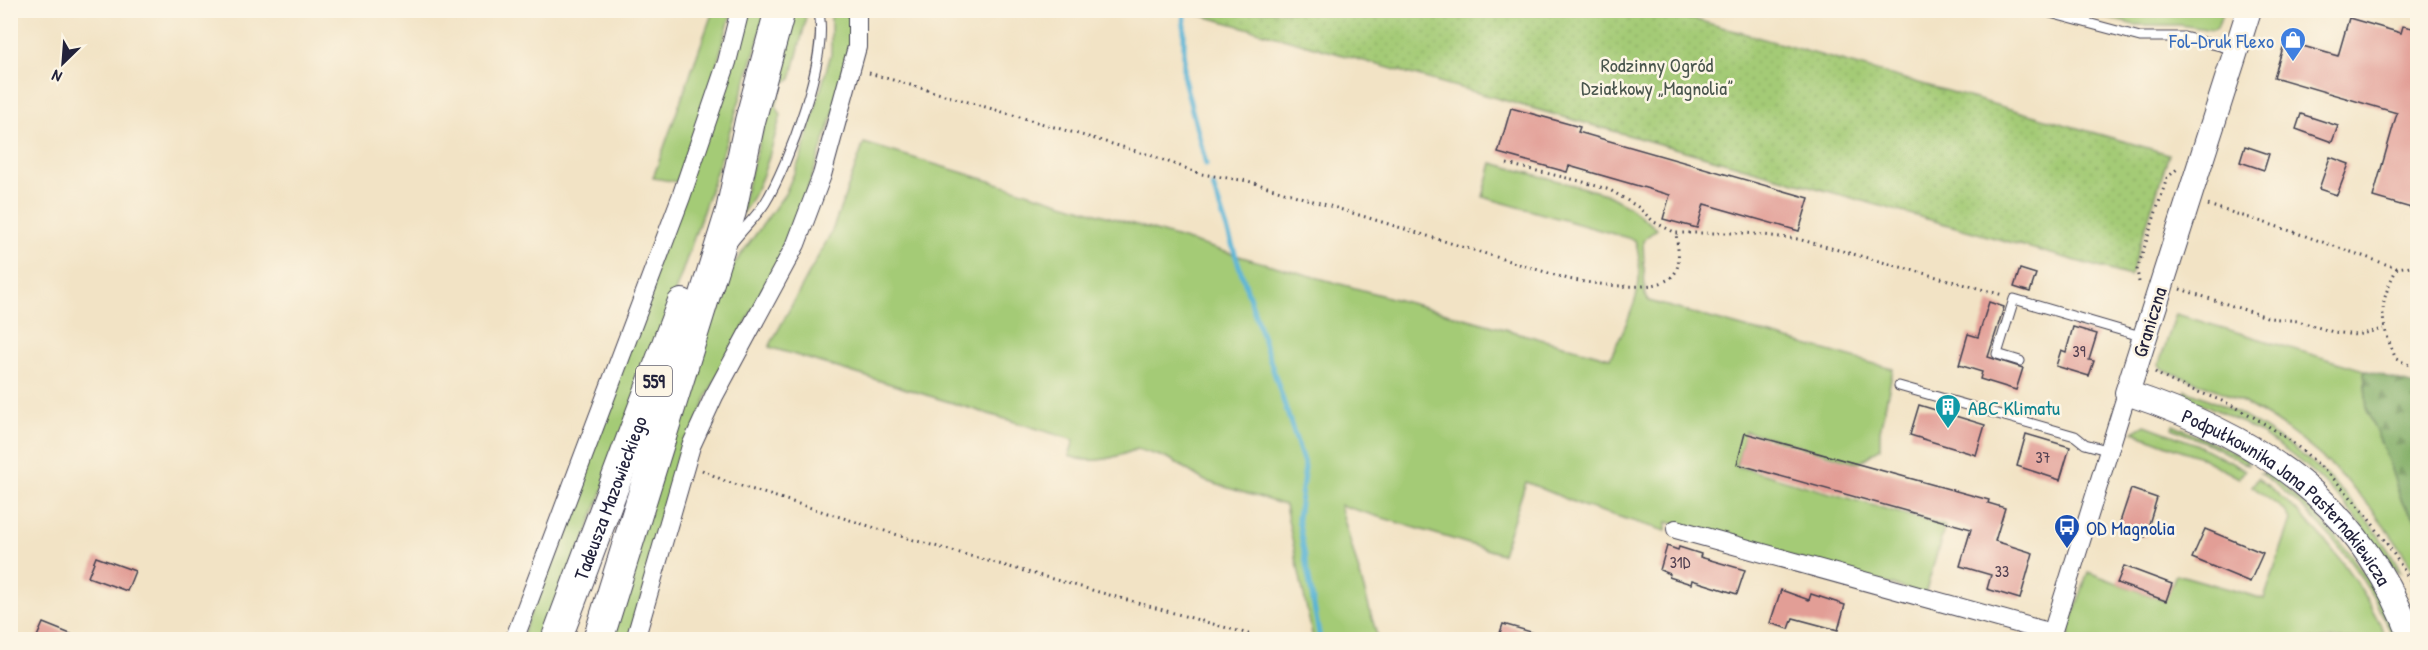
<svg xmlns="http://www.w3.org/2000/svg" width="2428" height="650" font-family="'Patrick Hand',sans-serif">
<defs>
<pattern id="forest-firs" width="22" height="20" patternUnits="userSpaceOnUse" patternTransform="scale(1.5)"><rect width="22" height="20" fill="#83af67"/><path d="M5 1l3.5 6h-7zM16 11l3.5 6h-7z" fill="#6b8e56"/></pattern>
<pattern id="garden-dots" width="8" height="8" patternUnits="userSpaceOnUse" patternTransform="scale(1.5)"><rect width="8" height="8" fill="#a4cb76"/><path d="M2 2h.1M6 6h.1" fill="none" stroke="#8dae67" stroke-width="1.8" stroke-linecap="round"/></pattern>
</defs>
<rect width="100%" height="100%" fill="#fcf5e5"/>
<filter id="ink" filterUnits="userSpaceOnUse"><feTurbulence type="fractalNoise" baseFrequency=".0167" numOctaves="2"/><feDisplacementMap in="SourceGraphic" scale="12" xChannelSelector="R" yChannelSelector="G"/><feConvolveMatrix kernelMatrix="1 2 1 2 8 2 1 2 1" color-interpolation-filters="sRGB"/></filter>
<filter id="wash" filterUnits="userSpaceOnUse"><feTurbulence type="fractalNoise" baseFrequency=".008" numOctaves="4" result="noise"/><feDisplacementMap in="SourceGraphic" scale="24" xChannelSelector="R" yChannelSelector="G"/><feGaussianBlur stdDeviation="1.35" result="paint"/><feColorMatrix in="noise" values="0 0 0 0 0 0 0 0 0 0 0 0 0 0 0 0 0 1.4 0 .05"/><feComposite in="paint" operator="in"/></filter>
<g filter="url(#wash)">
<rect width="100%" height="100%" fill="#f2e3c5"/>
<!-- grass -->
<g fill="#a4cb76" stroke="#637658" stroke-width="1.5">
<polygon points="713,11 732,11 713,78 677,182 653,178"/>
<path d="M747 11H767C704 224 625 431 547 639L521 640Z"/>
<path d="M795 11H806L805 24 791 79 783 83 776 106 781 115C771 148 764 185 742 213L740 212Z"/>
<polygon points="831,11 850,11 852,34 835,109 791,238 706,398 629,639 606,640 721,282 785,194 801,157 831,54"/>
<polygon points="2083,11 2223,11 2217,28 2213,30 2180,25 2134,25"/>
<path d="M864 143 1249 259 1610 358C1629 318 1649 286 1635 240L1483 197 1492 163 1606 194 1628 206 1657 229 1643 240 1645 295 1649 301 1893 369 1880 431V448L1859 463 1746 431 1736 466 1945 526 1925 594 1667 522 1666 531 1583 506 1526 482 1502 554 1340 505 1378 639H1313L1285 505 1205 481 1170 459 1137 449C1115 458 1093 465 1069 456L1074 440 769 347 832 231Z"/>
<path d="M2176 314 2364 370 2367 410 2389 463 2402 503 2417 520V570L2414 571C2371 496 2311 437 2233 397 2209 385 2184 379 2161 368L2159 364Z"/>
<path d="M2186 390C2277 425 2354 485 2401 572L2392 567C2377 550 2366 529 2351 512 2308 460 2248 419 2184 397Z"/>
<polygon points="2173,424 2246,458 2248,465 2211,445 2172,428"/>
<polygon points="2145,425 2196,444 2245,470 2239,478 2200,457 2133,432"/>
<path d="M2260 473H2268C2329 521 2368 568 2399 639H2394C2365 572 2321 516 2260 473Z"/>
<path d="M2258 478C2315 521 2358 574 2387 639L2068 640 2070 632 2068 631 2088 572 2165 601 2176 574 2264 599 2291 520 2285 511 2252 486Z"/>
</g>
<!-- forest -->
<polygon fill="url(#forest-firs)" stroke="#526851" stroke-width="1.5" points="2364,370 2417,386 2417,520 2402,503 2389,463 2367,410"/>
<!-- garden -->
<polygon fill="url(#garden-dots)" stroke="#637658" stroke-width="1.5" points="1186,11 1665,11 2169,154 2130,276"/>
<g fill="none" stroke-linecap="round" stroke-linejoin="round">
<!-- stream -->
<g stroke="#59b4d6" stroke-width="5">
<polyline points="1184,10 1184,79 1206,164"/>
<polyline points="1213,186 1305,467 1298,518 1320,639"/>
</g>
</g>
<g id="blocks">
<!-- building -->
<g fill="#e29e96">
<polygon points="2349,18 2401,33 2403,26 2418,29 2418,210 2373,197 2397,113 2274,77 2285,41 2338,56"/>
<polygon points="1511,108 1580,127 1578,132 1809,198 1799,231 1704,204 1697,228 1663,219 1670,195 1569,166 1567,172 1498,153"/>
<polygon points="2301,114 2338,126 2332,142 2296,129"/>
<polygon points="2245,146 2269,154 2264,170 2240,162"/>
<polygon points="2330,157 2349,164 2337,195 2319,189"/>
<polygon points="2020,269 2036,274 2030,292 2014,287"/>
<polygon points="1989,302 2004,307 1988,357 2023,368 2016,390 1980,379 1982,372 1959,365 1968,334 1978,337"/>
<polygon points="2073,327 2097,334 2089,360 2094,361 2089,376 2056,366 2061,350 2066,352"/>
<polygon points="1919,405 1985,425 1976,455 1910,435"/>
<polygon points="1745,433 1989,500 1988,503 2005,508 1995,541 2033,553 2020,599 1987,589 1991,575 1960,566 1971,529 1737,464"/>
<polygon points="2026,434 2070,447 2060,480 2017,466"/>
<polygon points="2131,489 2157,498 2145,537 2118,528"/>
<polygon points="2205,529 2263,553 2250,582 2192,558"/>
<polygon points="1667,546 1678,550 1679,547 1701,554 1700,557 1745,570 1737,594 1692,580 1691,584 1669,577 1670,574 1660,570"/>
<polygon points="96,557 135,571 127,591 88,577"/>
<polygon points="2124,566 2172,584 2166,601 2117,583"/>
<polygon points="1781,590 1809,600 1811,594 1845,605 1838,630 1793,618 1789,629 1770,623"/>
<polygon points="43,623 83,639 36,639"/>
<polygon points="1503,624 1545,636 1544,639 1498,639"/>
</g>
</g>
</g>
<g filter="url(#ink)">
<use href="#blocks" fill-opacity="0" stroke="#413f50" stroke-width="1.5"/>
<g fill="none" stroke-linecap="round" stroke-linejoin="round">
<defs>
<g id="service">
<polyline points="2039,10 2140,37 2184,37 2236,50"/>
<path d="M733 242C743 229 756 217 765 203 788 166 831 51 818 10"/>
<polyline points="2020,361 1997,354 2014,299 2144,337"/>
<polyline points="1899,386 2075,436 2085,444 2110,451"/>
</g>
<g id="minor">
<polyline points="1676,529 2052,633"/>
<polyline points="514,640 681,197 727,62 740,10"/>
<polyline points="635,640 691,446 714,396 796,244 822,175 857,47 857,10"/>
<polyline points="2050,640 2127,393"/>
</g>
<g id="tertiary">
<path id="s1" d="M2249 10 2127 393C2260 437 2362 503 2412 640"/>
</g>
<g id="primary">
<path id="s2" d="M556 640 682 304"/>
<polyline points="598,640 731,211 750,121 780,10"/>
</g>
</defs>
<!-- service casing -->
<use href="#service" stroke="#413f50" stroke-width="11"/>
<!-- minor casing -->
<use href="#minor" stroke="#413f50" stroke-width="20"/>
<!-- tertiary casing -->
<use href="#tertiary" stroke="#413f50" stroke-width="26"/>
<!-- primary casing -->
<use href="#primary" stroke="#413f50" stroke-width="32"/>
<!-- path -->
<g stroke="#413f50" stroke-width="3" stroke-dasharray="1.5 4.5" stroke-linecap="butt">
<path d="M869 73 1150 155 1201 174 1248 181 1568 279C1591 283 1664 297 1676 271 1681 260 1677 244 1676 233"/>
<polyline points="1507,164 1580,181 1610,190 1638,207 1654,222 1676,233 1746,233 1798,239 2003,295"/>
<polyline points="2208,205 2291,231 2397,268 2418,265"/>
<path d="M2397 268C2378 305 2379 320 2396 359L2418 369"/>
<polyline points="2139,282 2137,270 2167,178 2177,169"/>
<polyline points="2180,289 2270,318 2298,321 2333,332 2356,335 2383,329"/>
<path d="M2155 372C2178 388 2210 394 2235 407 2319 450 2372 513 2418 594"/>
<polyline points="702,470 725,481 917,541 1270,640"/>
</g>
<!-- service -->
<use href="#service" stroke="#fff" stroke-width="9"/>
<!-- minor -->
<use href="#minor" stroke="#fff" stroke-width="18"/>
<!-- tertiary -->
<use href="#tertiary" stroke="#fff" stroke-width="24"/>
<!-- primary -->
<use href="#primary" stroke="#fff" stroke-width="30"/>
</g>
</g>
<!-- icons -->
<defs>
<symbol id="shop-pin" viewBox="-11 -11 22 30"><path d="M0 17L-7.5 6A9.5 9.5 0 1 1 7.5 6Z" fill="#3f7fe0" stroke="#fcf5e5"/><path d="M-5-2.5h2.3a2.7 3.5 0 0 1 5.4 0H5L5.5 6h-11ZM-1.5-2.5h3a1.5 2.3 0 0 0-3 0Z" fill="#fff"/></symbol>
<symbol id="building-pin" viewBox="-11 -11 22 30"><path d="M0 17L-7.5 6A9.5 9.5 0 1 1 7.5 6Z" fill="#0f9aa8" stroke="#fcf5e5"/><path d="M-4-6H4V6H1V3H-1V6H-4ZM-2.5-4.3h1.7v1.8h-1.7ZM.8-4.3h1.7v1.8H.8ZM-2.5-1h1.7V.8h-1.7ZM.8-1h1.7V.8H.8Z" fill="#fff"/></symbol>
<symbol id="bus-pin" viewBox="-11 -11 22 30"><path d="M0 17L-7.5 6A9.5 9.5 0 1 1 7.5 6Z" fill="#1a4fb4" stroke="#fcf5e5"/><path d="M-5-6H5V4H4V6H2V4H-2V6H-4V4H-5ZM-3.5-4V0h7V-4ZM-3.5 1.2v1.5H-2V1.2ZM2 1.2v1.5H3.5V1.2Z" fill="#fff"/></symbol>
</defs>
<g fill-rule="evenodd">
<use href="#shop-pin" x="2278" y="25" width="30" height="40"/>
<use href="#building-pin" x="1933" y="392" width="30" height="40"/>
<use href="#bus-pin" x="2052" y="512" width="30" height="40"/>
</g>
<g text-anchor="middle" dominant-baseline="central" stroke-width="5" stroke-linejoin="round" paint-order="stroke">
<!-- number labels -->
<g font-size="16" fill="#524152">
<text x="2079" y="351">39</text>
<text x="2043" y="457">37</text>
<text x="1680" y="562">31D</text>
<text x="2002" y="571">33</text>
</g>
<!-- shield labels -->
<rect fill="#fcf5e5" stroke="#63616e" stroke-width="1.5" x="636" y="366" width="36" height="30" rx="4.5"/>
<g font-size="18" font-weight="bold" fill="#22223b">
<text x="654" y="381">559</text>
</g>
<!-- shop labels -->
<g font-size="20" fill="#366cbe" stroke="#fcf5e5" text-anchor="end">
<text x="2274" y="40">Fol-Druk Flexo</text>
</g>
<!-- park labels -->
<g font-size="20" fill="#49554d" stroke="#fcf5e5">
<text x="1657" y="64">Rodzinny Ogród<tspan x="1657" dy="23">Działkowy „Magnolia”</tspan></text>
</g>
<!-- street labels -->
<g font-size="20" fill="#22223b" stroke="#fcf5e5">
<text transform="translate(2149 322) rotate(-73)">Graniczna</text>
<text stroke="none"><textPath href="#s2" startOffset="152">Tadeusza Mazowieckiego</textPath></text>
<text stroke="none"><textPath href="#s1" startOffset="597">Podpułkownika Jana Pasternakiewicza</textPath></text>
</g>
<!-- culture labels -->
<g font-size="20" fill="#0d838f" stroke="#fcf5e5" text-anchor="start">
<text x="1968" y="407">ABC Klimatu</text>
</g>
<!-- transit labels -->
<g font-size="20" fill="#164399" stroke="#fcf5e5" text-anchor="start">
<text x="2086" y="527">OD Magnolia</text>
</g>
</g>
<!-- margin -->
<rect width="2428" height="650" fill="none" stroke="#fcf5e5" stroke-width="36"/>
<!-- north arrow -->
<g transform="translate(63 63) rotate(205)" stroke="#fcf5e5" stroke-width="4.5" paint-order="stroke">
<path d="M0-4.5L10 22L0 15L-10 22Z" fill="#22223b"/>
<text y="-9" font-size="16" font-weight="bold" text-anchor="middle" fill="#22223b">N</text>
</g>
</svg>
